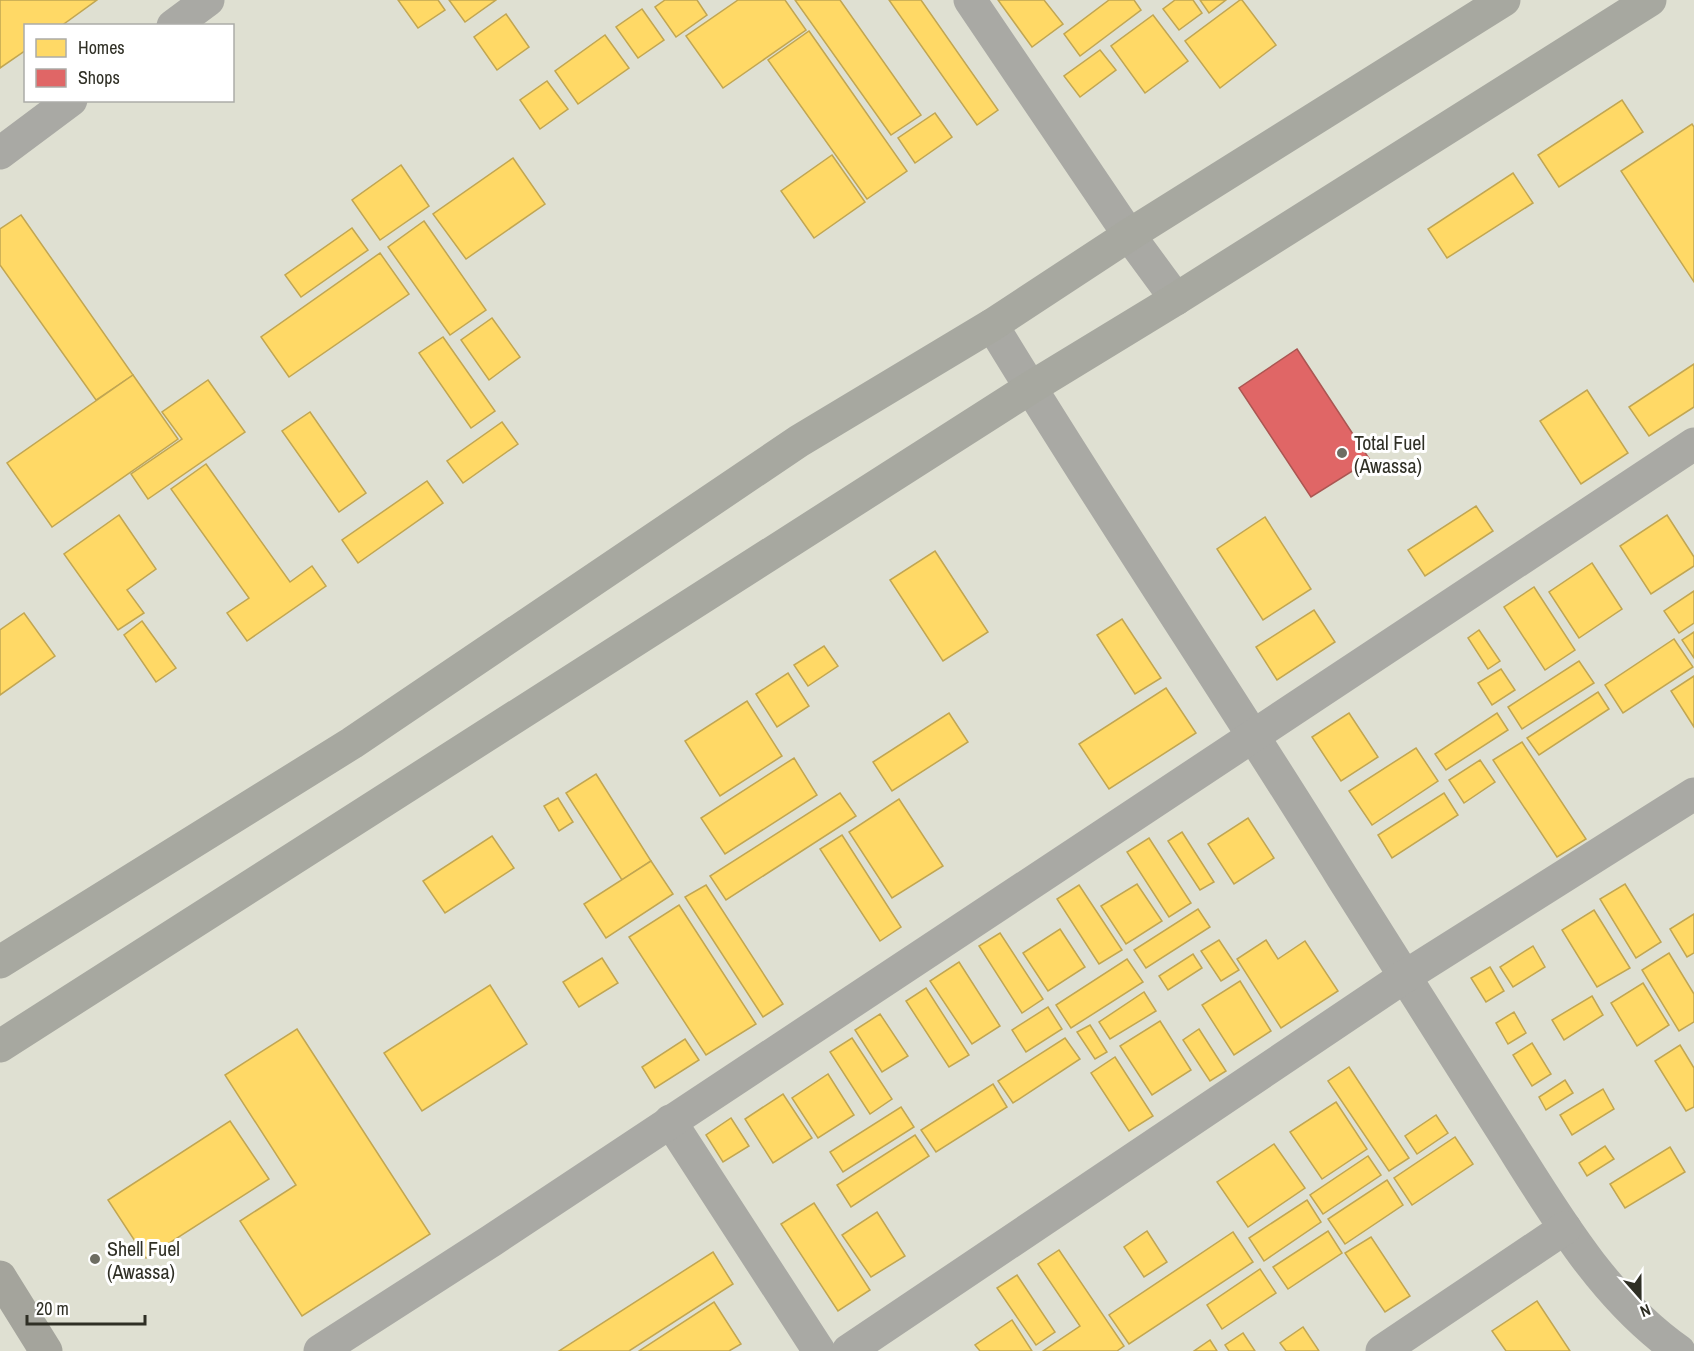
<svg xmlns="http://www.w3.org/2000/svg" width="1694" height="1351" font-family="'Archivo Narrow',sans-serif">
<rect width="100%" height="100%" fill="#dfe0d2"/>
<!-- homes -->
<g fill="#ffd966" stroke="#c1a652" stroke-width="1.5">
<polygon points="0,0 97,0 61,26 26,26 26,50 0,68"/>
<polygon points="398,0 438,0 445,10 418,28"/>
<polygon points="449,0 496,0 465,22"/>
<polygon points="665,0 697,0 707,15 676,37 655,7"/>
<polygon points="738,0 785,0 806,30 723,88 686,36"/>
<polygon points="795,0 840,0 921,115 891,135"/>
<polygon points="889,0 921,0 998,110 977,125"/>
<polygon points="998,0 1044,0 1063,24 1032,47"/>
<polygon points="1109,0 1134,0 1141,10 1080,56 1064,34"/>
<polygon points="1175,0 1193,0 1202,13 1179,30 1163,9"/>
<polygon points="1200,0 1226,0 1209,13"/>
<polygon points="1240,0 1242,0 1276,45 1220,88 1185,41"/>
<polygon points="642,9 664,40 638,58 616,27"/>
<polygon points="506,14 529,47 497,70 474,37"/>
<polygon points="1153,15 1188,61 1145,93 1111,46"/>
<polygon points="809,31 907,171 867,199 768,60"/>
<polygon points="605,35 629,68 578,104 555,71"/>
<polygon points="1100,50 1116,70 1080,97 1064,76"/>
<polygon points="547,81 568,109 540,129 520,100"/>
<polygon points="1622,100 1643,132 1559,187 1538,155"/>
<polygon points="935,113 952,137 915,163 898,138"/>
<polygon points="1692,124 1694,127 1694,282 1621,171"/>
<polygon points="832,155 865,202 814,238 781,191"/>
<polygon points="513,158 545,204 466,259 433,214"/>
<polygon points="401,165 429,206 380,240 352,200"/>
<polygon points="1513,173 1533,203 1447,258 1428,229"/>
<polygon points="21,215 133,375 96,400 0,265 0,229"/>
<polygon points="424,221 486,310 450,335 388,247"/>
<polygon points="352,228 368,250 301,297 285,275"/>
<polygon points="380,253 409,294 289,377 261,337"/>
<polygon points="492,318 520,357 489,380 461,340"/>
<polygon points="443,337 495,411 471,428 419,353"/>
<polygon points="1694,364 1694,407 1649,436 1629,407"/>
<polygon points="133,375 178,439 52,527 7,463"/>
<polygon points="208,380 245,432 148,499 131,474 182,439 162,412"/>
<polygon points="1587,390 1628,453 1581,484 1540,421"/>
<polygon points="310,412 366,493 339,512 282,431"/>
<polygon points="502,422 518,444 463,483 447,461"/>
<polygon points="206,464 290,582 312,566 326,586 247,641 227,613 249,598 171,489"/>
<polygon points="427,481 443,503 358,563 342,540"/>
<polygon points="1476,506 1493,531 1425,576 1408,550"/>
<polygon points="119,515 156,569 127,590 144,613 118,630 64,554"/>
<polygon points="1667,515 1694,557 1694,566 1651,594 1620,546"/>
<polygon points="1265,517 1311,589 1263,620 1217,549"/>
<polygon points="935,551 988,632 943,661 890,580"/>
<polygon points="1592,563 1622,609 1579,638 1549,592"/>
<polygon points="1534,587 1575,650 1545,670 1504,607"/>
<polygon points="1694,591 1694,623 1679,633 1664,611"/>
<polygon points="1314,610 1335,642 1277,680 1256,647"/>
<polygon points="24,613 55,656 0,695 0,630"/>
<polygon points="1122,619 1161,678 1135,694 1097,635"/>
<polygon points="142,621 176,668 156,682 124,635"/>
<polygon points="1479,630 1500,661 1488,669 1468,638"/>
<polygon points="1694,632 1694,658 1682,640"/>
<polygon points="1674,639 1693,667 1623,713 1605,685"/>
<polygon points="824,646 838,666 808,686 794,665"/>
<polygon points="1579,661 1594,683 1522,729 1508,707"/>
<polygon points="1501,669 1515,690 1492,705 1478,683"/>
<polygon points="788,673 809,706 777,727 756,694"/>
<polygon points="1694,676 1694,727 1671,691"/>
<polygon points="1166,688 1196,733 1109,789 1079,744"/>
<polygon points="1598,692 1609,709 1539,755 1527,738"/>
<polygon points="747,701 782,756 720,796 685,741"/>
<polygon points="949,713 968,742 892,791 873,762"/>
<polygon points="1349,713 1378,757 1341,781 1312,737"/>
<polygon points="1497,713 1508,730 1446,770 1435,754"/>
<polygon points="1522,742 1586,839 1557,857 1493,760"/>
<polygon points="1416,748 1438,781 1372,825 1349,791"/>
<polygon points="794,758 817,795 725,854 701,818"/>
<polygon points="1480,760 1495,782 1464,803 1449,780"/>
<polygon points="596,774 651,861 622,880 566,793"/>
<polygon points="840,793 856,816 726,900 710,876"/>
<polygon points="1444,793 1458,815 1392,858 1378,835"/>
<polygon points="558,798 573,822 559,831 544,806"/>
<polygon points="899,799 943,866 892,898 849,832"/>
<polygon points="1248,818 1274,858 1234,884 1208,844"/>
<polygon points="1182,832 1214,882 1200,890 1168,841"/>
<polygon points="842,835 901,927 880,941 820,849"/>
<polygon points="492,836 514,868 445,913 423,881"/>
<polygon points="1149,838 1191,903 1169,917 1127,852"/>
<polygon points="651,861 673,894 606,938 584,904"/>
<polygon points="1137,884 1162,921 1126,944 1101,906"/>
<polygon points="1625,884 1661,942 1636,958 1600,899"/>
<polygon points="706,885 783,1004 763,1017 685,897"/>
<polygon points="1079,885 1122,950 1099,964 1057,899"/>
<polygon points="679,905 756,1024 706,1055 629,937"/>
<polygon points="1198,909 1210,927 1146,968 1134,950"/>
<polygon points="1594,910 1630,968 1597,987 1562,930"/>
<polygon points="1694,914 1694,953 1687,957 1670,929"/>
<polygon points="1060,929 1085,967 1048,991 1023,953"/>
<polygon points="1000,933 1043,999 1022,1013 979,946"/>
<polygon points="1219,940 1239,970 1221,981 1201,951"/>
<polygon points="1266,940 1278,959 1305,941 1338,991 1281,1028 1237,959"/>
<polygon points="1533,946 1545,967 1513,987 1500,967"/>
<polygon points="1669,953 1694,994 1694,1022 1679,1031 1642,970"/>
<polygon points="1193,954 1202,968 1168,990 1159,976"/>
<polygon points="602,958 618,983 579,1007 563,982"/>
<polygon points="1127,959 1143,982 1071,1028 1056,1005"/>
<polygon points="959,962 1000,1026 972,1044 930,981"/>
<polygon points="1490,967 1504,991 1486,1002 1471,978"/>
<polygon points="1240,981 1271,1031 1234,1055 1202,1005"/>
<polygon points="1643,983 1669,1025 1637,1046 1611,1003"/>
<polygon points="490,985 527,1044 422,1111 384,1053"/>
<polygon points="926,988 969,1055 949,1067 906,1001"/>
<polygon points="1144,992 1156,1011 1110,1039 1099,1022"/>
<polygon points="1592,996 1603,1015 1564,1040 1552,1020"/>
<polygon points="1048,1007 1062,1029 1026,1052 1012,1030"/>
<polygon points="1514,1012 1526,1033 1508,1044 1496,1023"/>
<polygon points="880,1014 908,1056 882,1072 855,1030"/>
<polygon points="1160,1021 1191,1070 1152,1095 1120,1046"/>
<polygon points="1090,1025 1107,1052 1095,1059 1077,1032"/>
<polygon points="297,1029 430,1234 302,1316 240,1221 296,1185 225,1075"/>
<polygon points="1199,1029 1226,1071 1210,1081 1183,1040"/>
<polygon points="852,1038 892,1099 870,1114 830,1052"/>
<polygon points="1065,1038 1080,1059 1013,1103 998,1081"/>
<polygon points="685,1039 699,1060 655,1088 642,1067"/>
<polygon points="1532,1043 1551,1074 1532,1086 1513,1055"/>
<polygon points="1680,1045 1694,1068 1694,1107 1686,1111 1655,1061"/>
<polygon points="1115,1057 1153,1116 1129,1131 1091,1073"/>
<polygon points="1349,1067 1409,1158 1389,1171 1328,1081"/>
<polygon points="828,1074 854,1115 818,1138 792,1098"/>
<polygon points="1565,1080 1573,1093 1546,1110 1539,1097"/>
<polygon points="993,1084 1007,1107 936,1152 921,1130"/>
<polygon points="1603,1089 1614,1109 1572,1135 1560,1115"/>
<polygon points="783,1094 812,1138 773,1163 745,1119"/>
<polygon points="1336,1102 1367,1149 1322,1179 1290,1132"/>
<polygon points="901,1107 914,1127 843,1172 830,1152"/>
<polygon points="1436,1115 1448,1133 1417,1154 1405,1136"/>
<polygon points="731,1118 749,1146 723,1162 706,1135"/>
<polygon points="230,1121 269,1179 146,1258 108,1200"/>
<polygon points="915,1135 929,1156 851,1207 837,1185"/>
<polygon points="1455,1137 1473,1164 1412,1205 1394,1178"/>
<polygon points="1274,1144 1305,1188 1248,1227 1217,1182"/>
<polygon points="1605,1146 1614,1159 1587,1176 1579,1163"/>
<polygon points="1670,1147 1685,1172 1625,1208 1610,1184"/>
<polygon points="1368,1156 1381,1175 1323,1214 1310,1195"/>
<polygon points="1387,1180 1403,1205 1345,1244 1328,1219"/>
<polygon points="1307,1200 1321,1222 1264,1261 1249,1238"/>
<polygon points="814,1203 870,1290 838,1311 781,1224"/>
<polygon points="877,1212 905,1256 871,1277 842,1235"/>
<polygon points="1147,1231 1167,1262 1144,1277 1124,1247"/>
<polygon points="1328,1231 1342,1253 1288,1289 1273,1267"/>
<polygon points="1233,1232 1253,1262 1129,1344 1109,1315"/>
<polygon points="1371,1237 1410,1296 1385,1312 1345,1253"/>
<polygon points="1059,1250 1124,1346 1117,1351 1043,1351 1080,1326 1038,1264"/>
<polygon points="713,1252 733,1284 629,1351 559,1351"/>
<polygon points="1260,1269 1276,1293 1222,1329 1207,1305"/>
<polygon points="1017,1275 1055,1332 1036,1345 997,1288"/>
<polygon points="1537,1301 1570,1351 1506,1351 1492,1331"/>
<polygon points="714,1302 741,1344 729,1351 639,1351"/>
<polygon points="1012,1320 1032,1351 980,1351 975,1345"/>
<polygon points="1303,1327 1319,1351 1286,1351 1280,1343"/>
<polygon points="1243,1333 1255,1351 1229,1351 1225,1345"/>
<polygon points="1210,1340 1217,1351 1194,1351"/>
</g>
<!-- shops -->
<polygon fill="#e06666" stroke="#ab5652" stroke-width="1.5" points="1297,349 1370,460 1311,497 1239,388"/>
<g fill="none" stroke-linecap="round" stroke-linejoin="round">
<!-- street -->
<g stroke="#a9a9a4" stroke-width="33">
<polyline points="970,0 1129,235 1176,299"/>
<polyline points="173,26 208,0"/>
<polyline points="0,153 71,100"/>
<path d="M992 325C1105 511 1227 691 1342 877 1394 959 1446 1042 1498 1124 1550 1205 1599 1295 1679 1351"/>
<polyline points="670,1121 819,1351"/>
<polyline points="320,1351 491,1241 1694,444"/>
<polyline points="848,1351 1404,977 1694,794"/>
<polyline points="1382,1351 1565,1228"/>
</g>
<!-- secondary -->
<g stroke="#a7a8a0" stroke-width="33">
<polyline points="0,962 352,743 799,441 992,325 1129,235 1504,0"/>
<polyline points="0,1046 1030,388 1176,299 1650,0"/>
</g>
<!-- highway -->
<polyline stroke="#a4a49c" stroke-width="33" points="0,1277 46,1351"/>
</g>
<!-- markers -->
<g fill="#6d6d62" stroke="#fff" stroke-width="2">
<circle cx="1342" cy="453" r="6"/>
<circle cx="95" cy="1259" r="6"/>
</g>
<g text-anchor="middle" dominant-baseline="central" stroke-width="6" stroke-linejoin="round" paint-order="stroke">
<!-- poi labels -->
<g font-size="20" fill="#2f2f25" stroke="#fff" text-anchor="start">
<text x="1354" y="442">Total Fuel<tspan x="1354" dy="23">(Awassa)</tspan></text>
<text x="107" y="1248">Shell Fuel<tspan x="107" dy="23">(Awassa)</tspan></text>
</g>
</g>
<!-- legend -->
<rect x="24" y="24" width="210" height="78" fill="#ffffff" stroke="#acaca8" stroke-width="1.5"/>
<rect x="36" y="39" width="30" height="18" fill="#ffd966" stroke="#acaca8" stroke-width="1.5"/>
<text x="78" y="54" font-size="18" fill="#2f2f25">Homes</text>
<rect x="36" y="69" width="30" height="18" fill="#e06666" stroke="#acaca8" stroke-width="1.5"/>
<text x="78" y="84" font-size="18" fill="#2f2f25">Shops</text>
<!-- north arrow -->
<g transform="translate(1640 1297) rotate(159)" stroke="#ffffff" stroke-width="4.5" paint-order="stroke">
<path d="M0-4.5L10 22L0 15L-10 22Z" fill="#2f2f25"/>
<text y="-9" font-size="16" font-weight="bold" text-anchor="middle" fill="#2f2f25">N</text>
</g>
<!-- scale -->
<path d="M27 1315v9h118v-9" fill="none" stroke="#2f2f25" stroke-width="3"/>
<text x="36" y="1315" font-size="18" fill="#2f2f25" stroke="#ffffff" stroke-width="4.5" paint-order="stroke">20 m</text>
</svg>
